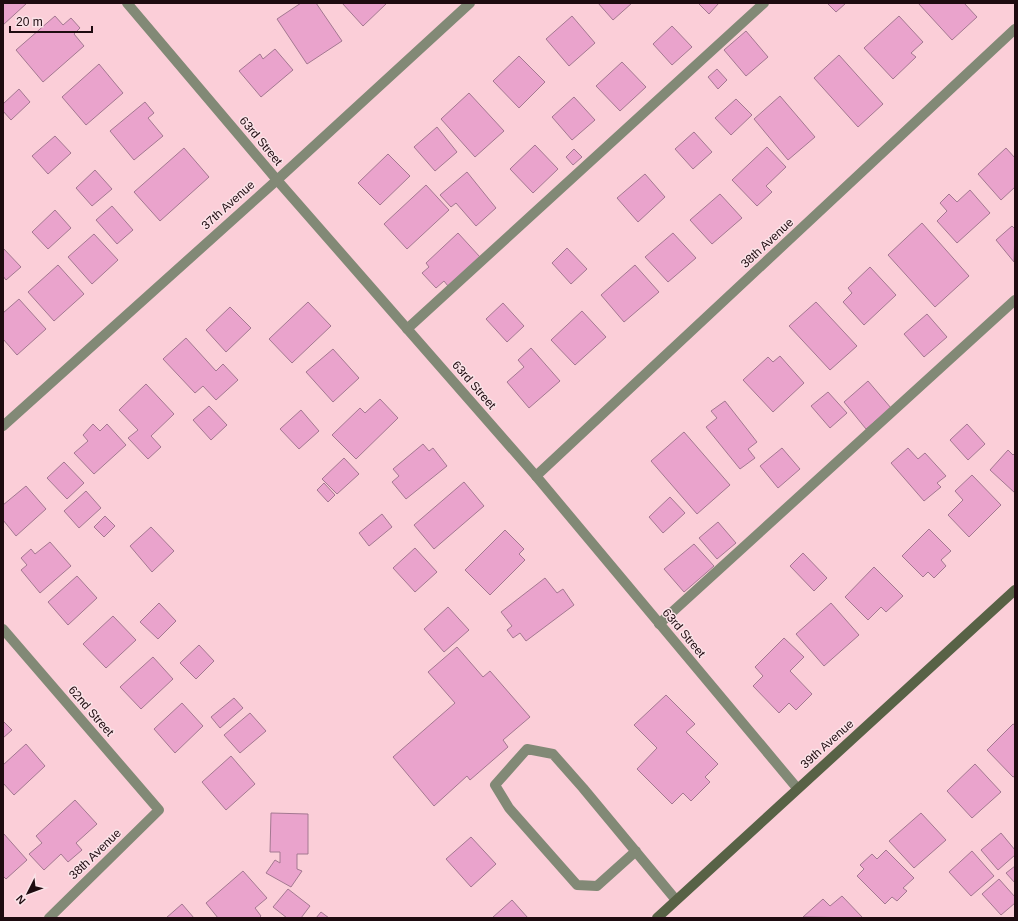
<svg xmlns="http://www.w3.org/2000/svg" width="1018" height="921" font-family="Helvetica,sans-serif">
<rect width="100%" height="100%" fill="#fbced8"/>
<!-- building -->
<g fill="#eaa3cc" stroke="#a47891">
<polygon points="3,3 27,3 3,25"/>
<polygon points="301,3 316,3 342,41 307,64 277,19"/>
<polygon points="342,3 387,3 363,26"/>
<polygon points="598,3 632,3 613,20"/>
<polygon points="698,3 719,3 709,14"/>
<polygon points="827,3 846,3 836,12"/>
<polygon points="918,3 964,3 977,17 952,40"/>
<polygon points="55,16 63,25 71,18 80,28 74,34 84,46 43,82 16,50"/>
<polygon points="572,16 595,43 569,66 546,39"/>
<polygon points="899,16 923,42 911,53 916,57 893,79 864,48"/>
<polygon points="672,26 692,47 672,65 653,44"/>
<polygon points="746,31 768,57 746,76 724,50"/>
<polygon points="275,49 293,70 261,97 239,71 260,54 263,59"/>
<polygon points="839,55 883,104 858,127 814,78"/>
<polygon points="519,56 545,82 519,108 493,81"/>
<polygon points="622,62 646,87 620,111 596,86"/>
<polygon points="99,64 123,93 86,125 62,97"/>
<polygon points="717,69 727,80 718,89 708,77"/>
<polygon points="19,89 30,102 11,120 3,111 3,104"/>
<polygon points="469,93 504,131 475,157 441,119"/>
<polygon points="780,96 815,137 788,160 754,119"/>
<polygon points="574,97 595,120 572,140 552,117"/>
<polygon points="736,99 752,115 731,135 715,118"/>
<polygon points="145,102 154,113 148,118 163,136 134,160 110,131"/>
<polygon points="437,127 457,152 435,171 414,147"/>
<polygon points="694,132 712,152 693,169 675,149"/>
<polygon points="55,136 71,153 48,174 32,156"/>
<polygon points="535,145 558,169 533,193 510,169"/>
<polygon points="767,147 786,167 766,186 772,192 757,206 732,180"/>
<polygon points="184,148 209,177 160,221 134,192"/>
<polygon points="1006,148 1015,158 1015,187 1001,200 978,174"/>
<polygon points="574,149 582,157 573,165 566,157"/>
<polygon points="388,154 410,176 380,205 358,183"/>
<polygon points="95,170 112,189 92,206 76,188"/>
<polygon points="467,172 496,208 476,226 456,203 451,207 440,195"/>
<polygon points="645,174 665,197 638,222 617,198"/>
<polygon points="426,185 449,210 407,249 384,224"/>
<polygon points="970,190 990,213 957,243 937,221 947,211 940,203 949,194 957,202"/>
<polygon points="720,194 742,218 712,244 690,220"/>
<polygon points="112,206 133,230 117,244 96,220"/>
<polygon points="55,210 71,228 48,249 32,232"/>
<polygon points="922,223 969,276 935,307 888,255"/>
<polygon points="1012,226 1015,229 1014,262 996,240"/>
<polygon points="458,233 480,257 448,286 444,281 436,288 422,273 429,267 426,263"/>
<polygon points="673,233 696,258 668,282 645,257"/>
<polygon points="94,234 118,260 92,284 68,257"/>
<polygon points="3,248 21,267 6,280 3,276"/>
<polygon points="567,248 587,269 571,284 552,263"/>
<polygon points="58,265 84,294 54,321 28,292"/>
<polygon points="635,265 659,292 624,322 601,295"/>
<polygon points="870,267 896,295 864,325 843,302 852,293 848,288"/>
<polygon points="19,299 46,329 17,355 3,339 3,313"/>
<polygon points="308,302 331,326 292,363 269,339"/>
<polygon points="816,302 857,346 830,370 789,326"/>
<polygon points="503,303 524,326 507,342 486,319"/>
<polygon points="230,307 251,328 226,352 206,330"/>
<polygon points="582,311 606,337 575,365 551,340"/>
<polygon points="927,314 947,337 924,357 904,334"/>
<polygon points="186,338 216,371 223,364 238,380 216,400 203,386 195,393 163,359"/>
<polygon points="531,348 560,381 529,408 507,382 524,367 518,360"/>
<polygon points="333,349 359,378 333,402 306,372"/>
<polygon points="780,356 804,383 773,412 743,380 768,357 773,362"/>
<polygon points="868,381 891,408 866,429 844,402"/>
<polygon points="146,384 174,414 151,436 161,447 148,459 128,438 138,430 119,410"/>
<polygon points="828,392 847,413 830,428 811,406"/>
<polygon points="380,399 398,418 356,459 332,435 360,408 365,413"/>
<polygon points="725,401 757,442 748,449 755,458 740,469 706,427 717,418 711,411"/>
<polygon points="209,406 227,425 211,440 193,420"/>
<polygon points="301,410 319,431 299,449 280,429"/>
<polygon points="93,424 100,431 107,424 126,445 94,474 74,453 88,441 83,435"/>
<polygon points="967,424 985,444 968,460 950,440"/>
<polygon points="684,432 730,485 697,514 651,461"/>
<polygon points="423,444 429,451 433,448 447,466 406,499 392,482 399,476 393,469"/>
<polygon points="782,448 800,469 778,488 760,466"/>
<polygon points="908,448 918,459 925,453 946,476 937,483 941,487 924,501 891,463"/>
<polygon points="1008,450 1013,455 1015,453 1015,493 990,470"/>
<polygon points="344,458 359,474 337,494 322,479"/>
<polygon points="64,462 84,483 67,499 47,478"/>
<polygon points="972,475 1001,505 969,537 948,515 963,500 955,491"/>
<polygon points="464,482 484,506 434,549 414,525"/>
<polygon points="324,483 335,495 328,502 317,490"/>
<polygon points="26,486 46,509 16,536 3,520 3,505"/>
<polygon points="86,491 101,508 79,528 64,511"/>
<polygon points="670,497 685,513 663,533 649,517"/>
<polygon points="382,514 392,527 369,546 359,533"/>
<polygon points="105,516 115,526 104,537 94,527"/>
<polygon points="718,522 736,543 717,559 699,538"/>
<polygon points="151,527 174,551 152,572 130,546"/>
<polygon points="929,529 951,551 941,560 946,566 934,578 928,572 923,577 902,556"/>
<polygon points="505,530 524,549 519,554 525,560 490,595 465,570"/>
<polygon points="50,542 71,566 40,593 21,570 27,565 21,558 31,549 35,554"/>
<polygon points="694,544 714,566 684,592 664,569"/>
<polygon points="415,548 437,572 415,592 393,568"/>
<polygon points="803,553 827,578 814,591 790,566"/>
<polygon points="874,567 903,596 886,612 881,607 868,620 845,597"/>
<polygon points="77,576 97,598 68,625 48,602"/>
<polygon points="545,578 557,593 563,589 574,605 526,641 520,633 513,638 507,630 512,626 501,612"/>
<polygon points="159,603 176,621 158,639 140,622"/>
<polygon points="831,603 859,635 824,666 796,634"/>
<polygon points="448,607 469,630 444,652 424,629"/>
<polygon points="113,616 136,640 106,668 83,644"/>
<polygon points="784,638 804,657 790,671 812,694 796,710 789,703 779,713 753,686 763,676 755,667"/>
<polygon points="199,645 214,661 196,679 180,663"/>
<polygon points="457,647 483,677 490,671 530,717 503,740 508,747 470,780 467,776 434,806 393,757 455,703 428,672"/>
<polygon points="153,657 173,679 141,709 120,687"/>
<polygon points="666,695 695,724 686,732 718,764 705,777 710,782 691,801 683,793 672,804 637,769 657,748 634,725"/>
<polygon points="234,698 243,708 220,728 211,717"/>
<polygon points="182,703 203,726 175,753 154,729"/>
<polygon points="250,713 266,731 240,753 224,735"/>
<polygon points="3,721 12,730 3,738"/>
<polygon points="1013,724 1015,725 1015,776 1013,777 987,750"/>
<polygon points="26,744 45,766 14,795 3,783 3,765"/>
<polygon points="231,756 255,784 226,810 202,782"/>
<polygon points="975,764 1001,792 972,818 947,791"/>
<polygon points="75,800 97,824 76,843 82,850 68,862 61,854 44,870 29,854 42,843 36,836"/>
<polygon points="271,813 308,814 308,854 297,854 297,869 302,871 291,887 266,873 275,860 280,863 280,852 270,852"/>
<polygon points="921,813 946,840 914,868 889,841"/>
<polygon points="1001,833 1015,850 1015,855 998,870 981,850"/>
<polygon points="4,834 27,860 6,879 3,876 3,835"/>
<polygon points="471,837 496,864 471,887 446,859"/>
<polygon points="886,850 914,878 903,888 907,891 897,901 892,897 885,904 857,876 864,869 860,865 872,854 877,859"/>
<polygon points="972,851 994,876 971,896 949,872"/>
<polygon points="1015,866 1015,883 1006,873"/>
<polygon points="243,871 267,898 255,908 261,916 259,918 218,918 206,903"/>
<polygon points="999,879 1015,897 1015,903 1001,915 982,894"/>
<polygon points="288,889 310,906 301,918 287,918 273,907"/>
<polygon points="842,896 863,918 803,917 823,899 830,906"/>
<polygon points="512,900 528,918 492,918"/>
<polygon points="182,904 194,918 166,918"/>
<polygon points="321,912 329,918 316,918"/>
</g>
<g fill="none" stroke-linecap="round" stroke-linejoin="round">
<!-- lane -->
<g stroke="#828976" stroke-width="10">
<polyline points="407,329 764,3"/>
<polyline points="659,624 1015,300"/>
<polyline points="636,851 597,886 577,885 509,808 495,785 527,749 553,754 583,788 676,900"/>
</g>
<!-- street -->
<g stroke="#828976" stroke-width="10">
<polyline points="127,3 277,180 536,476 797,788"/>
<polyline points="3,426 277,180 470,3"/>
<polyline points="536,476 1015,29"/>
<polyline points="3,629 159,810 49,918"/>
</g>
<!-- secondary -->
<polyline stroke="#586246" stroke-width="10" points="657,918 1015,590"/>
</g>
<g text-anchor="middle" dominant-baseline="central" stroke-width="3" stroke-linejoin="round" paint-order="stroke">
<!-- street labels -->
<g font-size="12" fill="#1e0b10" stroke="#fae2e7">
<text transform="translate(261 141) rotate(50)">63rd Street</text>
<text transform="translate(228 205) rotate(-42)">37th Avenue</text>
<text transform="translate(767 243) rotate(-43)">38th Avenue</text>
<text transform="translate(474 385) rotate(49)">63rd Street</text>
<text transform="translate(684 633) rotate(50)">63rd Street</text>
<text transform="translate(91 711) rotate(49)">62nd Street</text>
<text transform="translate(827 744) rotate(-42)">39th Avenue</text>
<text transform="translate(95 854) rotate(-44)">38th Avenue</text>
</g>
</g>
<!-- border -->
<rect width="1018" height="921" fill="none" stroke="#1e0b10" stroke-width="8"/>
<!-- north arrow -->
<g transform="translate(28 893) rotate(228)" stroke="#fae2e7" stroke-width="3" paint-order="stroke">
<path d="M0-3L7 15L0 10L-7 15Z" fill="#1e0b10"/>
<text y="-6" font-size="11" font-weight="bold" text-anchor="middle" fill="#1e0b10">N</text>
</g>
<!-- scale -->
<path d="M10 26v6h82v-6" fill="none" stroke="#1e0b10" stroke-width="2"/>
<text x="16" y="26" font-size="12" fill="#1e0b10" stroke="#fae2e7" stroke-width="3" paint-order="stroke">20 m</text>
</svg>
